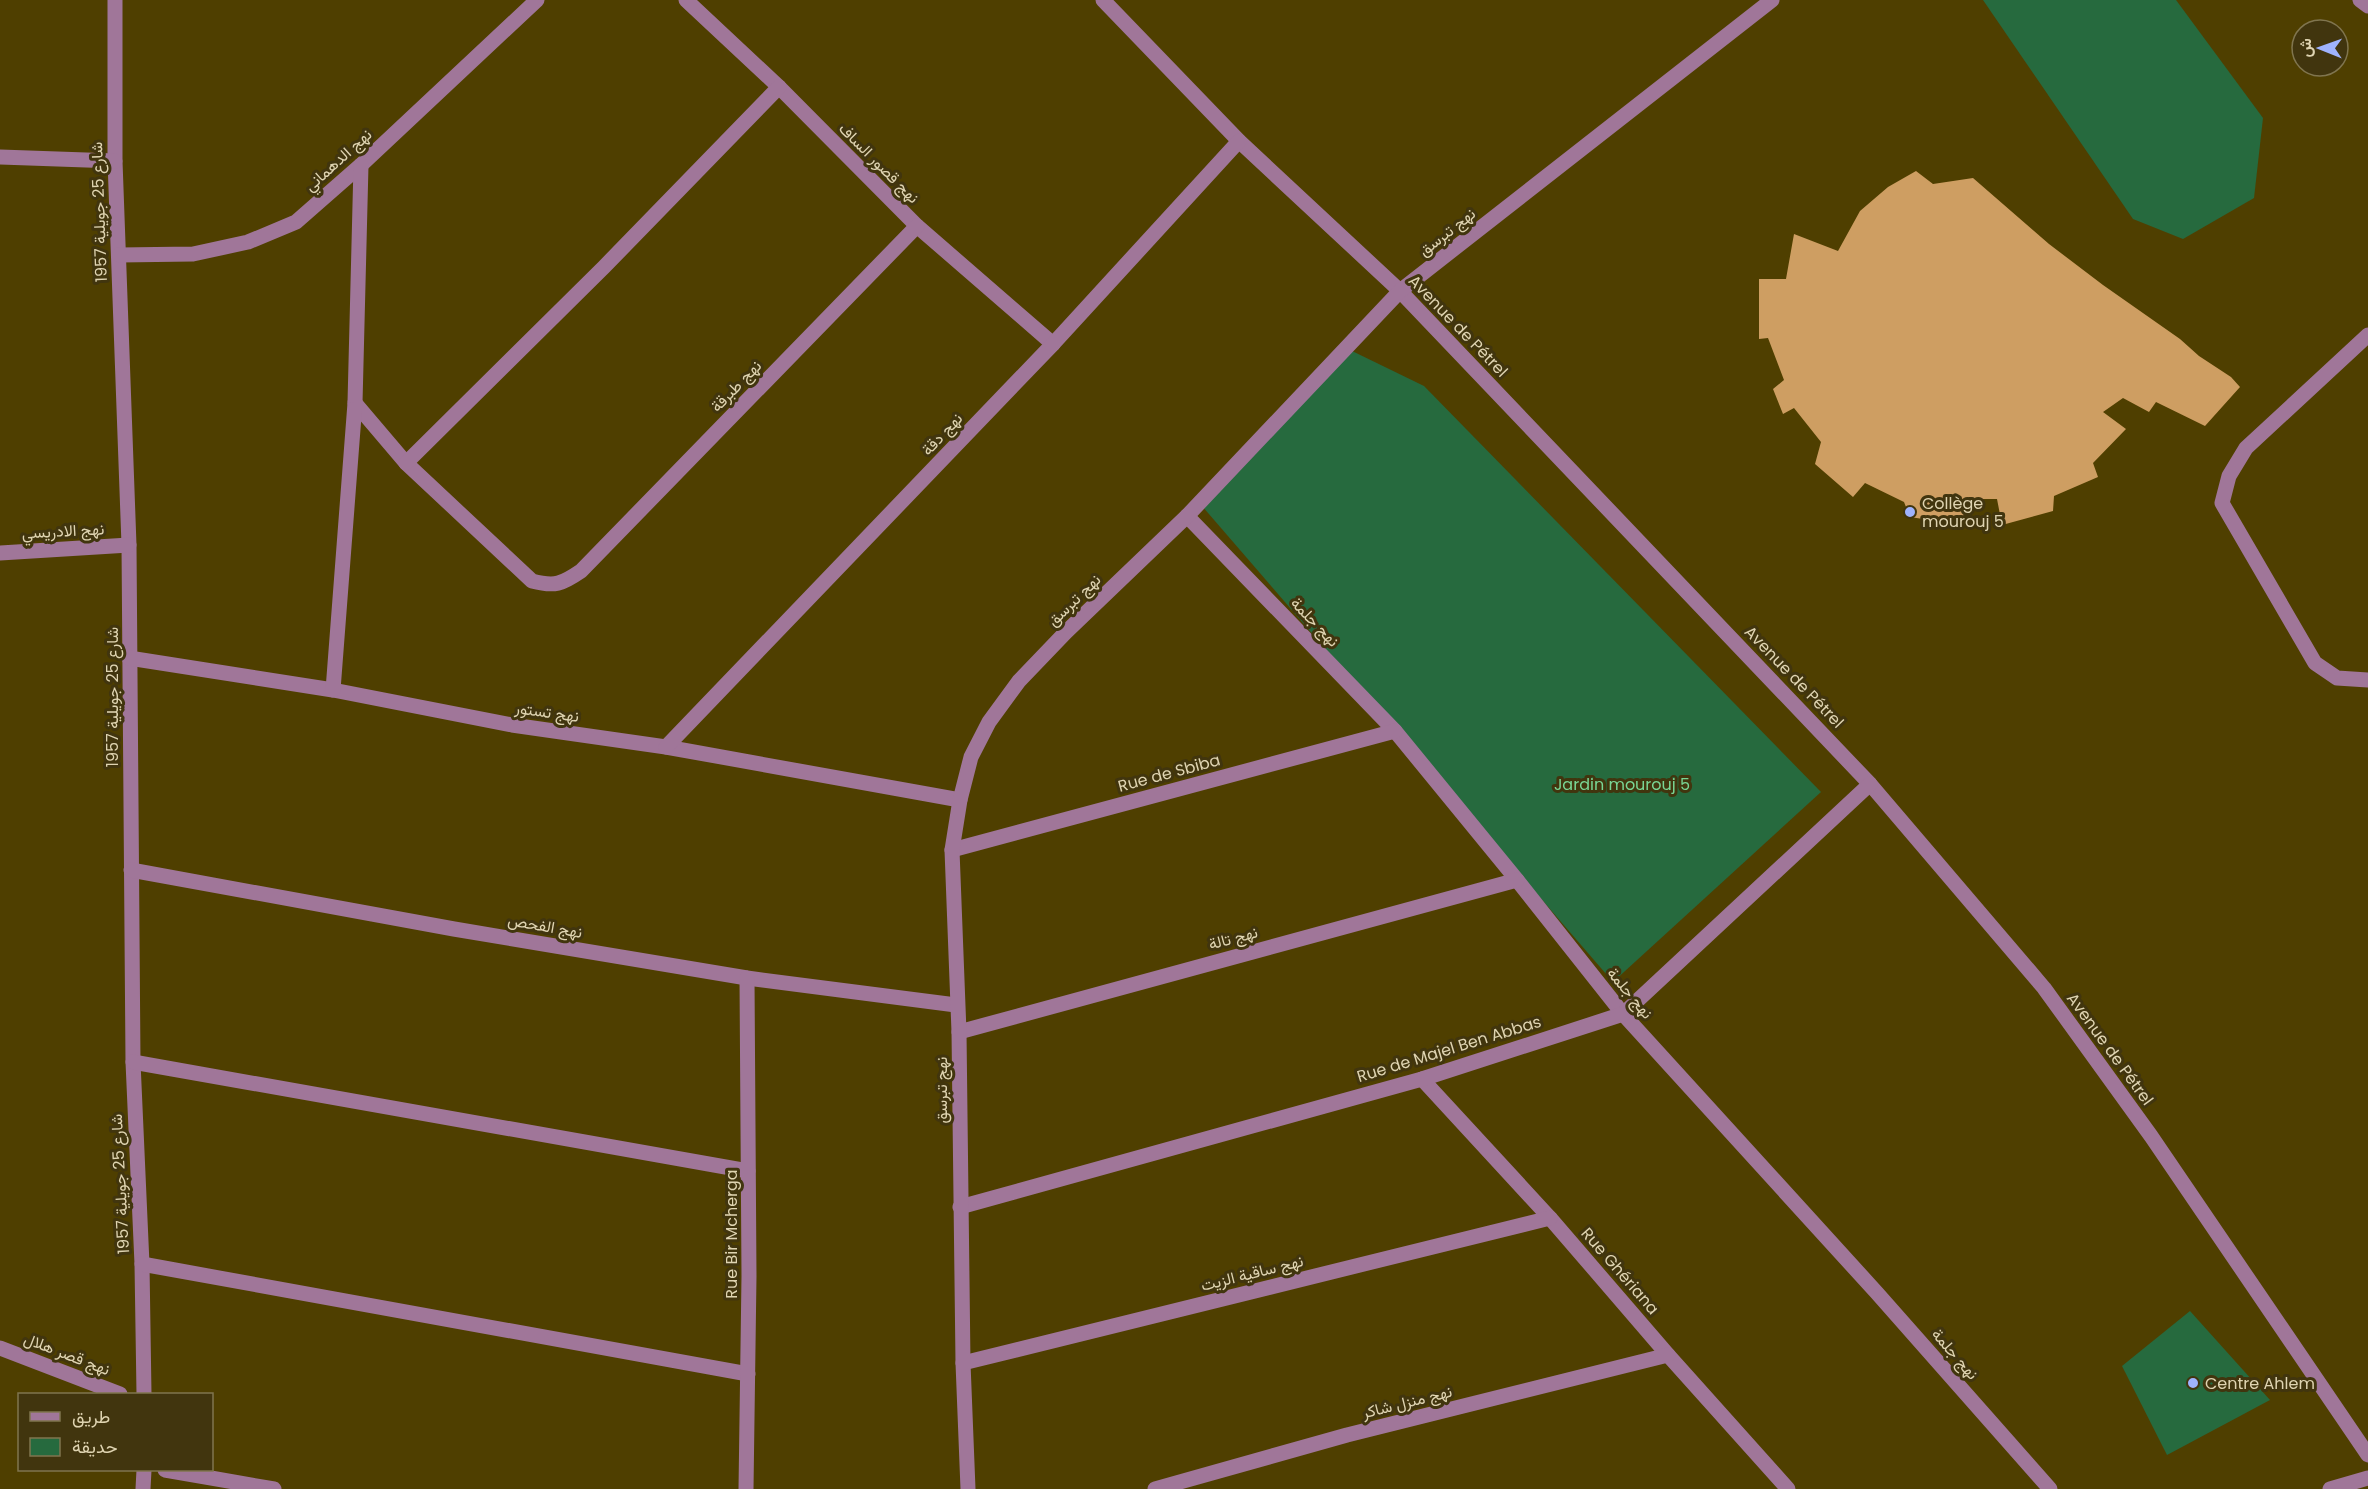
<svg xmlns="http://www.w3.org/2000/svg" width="2368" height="1489" font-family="Poppins,Vazirmatn,sans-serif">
<rect width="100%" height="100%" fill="#4f3f00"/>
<!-- green -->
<g fill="#266a3e">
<polygon points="1983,0 2176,0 2263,118 2254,198 2183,239 2133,219"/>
<polygon points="1350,350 1424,386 1821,792 1613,982 1202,506"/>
<polygon points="2190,1311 2270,1400 2167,1455 2122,1366"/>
</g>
<!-- building -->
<polygon fill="#ce9e62" points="1916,171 1933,184 1973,178 2049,244 2103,285 2180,339 2199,356 2231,377 2240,387 2205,426 2156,402 2149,412 2123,398 2103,412 2126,429 2093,463 2098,477 2054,496 2053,511 2002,525 1997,499 1969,499 1962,525 1910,517 1904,502 1865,483 1853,497 1815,464 1821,442 1794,408 1783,414 1773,389 1784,380 1768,338 1759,339 1759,279 1786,279 1794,234 1838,251 1860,211 1888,187"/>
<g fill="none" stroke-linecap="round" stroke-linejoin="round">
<!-- minor -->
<g stroke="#a07699" stroke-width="15">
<polyline points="115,0 115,161 129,545 133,1062 142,1264 144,1394"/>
<polyline points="686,0 779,87 917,226 1053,344"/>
<polyline points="1103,0 1239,141 1400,291 1870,784 2044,988 2151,1136 2368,1455"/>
<polyline points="2360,0 2368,6"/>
<polyline points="0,157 115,161"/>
<polyline points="119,255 193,254 248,242 296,222 361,165 537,0"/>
<polyline points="2368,335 2246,448 2229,476 2222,503 2315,663 2337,678 2368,680"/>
<path d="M355 403 406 463 532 581C555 587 562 584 581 571L917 226"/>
<polyline points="406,463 604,267 779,87"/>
<polyline points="1187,516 1395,731 1517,880 1623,1014 1877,1293 2050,1489"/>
<polyline points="0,553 129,545"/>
<polyline points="129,658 333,690 512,725 666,747 960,800"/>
<polyline points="333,690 355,403 361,165"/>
<polyline points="666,747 1053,344 1239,141"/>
<polyline points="952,850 1395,731"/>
<polyline points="131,870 454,929 747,978 956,1005"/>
<polyline points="959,1032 1517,880"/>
<polyline points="133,1062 748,1171"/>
<polyline points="1422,1079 1550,1218 1668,1355 1788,1489"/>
<polyline points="960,1207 1422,1079 1623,1014 1870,784"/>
<polyline points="142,1264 748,1374"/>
<polyline points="0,1348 120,1394"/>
<polyline points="963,1363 1550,1218"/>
<polyline points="165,1470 274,1489"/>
<polyline points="143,1489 144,1470"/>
<polyline points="746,1489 749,1276 747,978"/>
<polyline points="968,1489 963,1363 959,1032 952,850 960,800 971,757 989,722 1019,681 1066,632 1187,516 1400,291 1772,0"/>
<polyline points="1155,1489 1347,1435 1668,1355"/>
<polyline points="2330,1489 2368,1478"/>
</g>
</g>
<!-- markers -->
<g fill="#9fb3fd" stroke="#41350e" stroke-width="2">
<circle cx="1910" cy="512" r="6"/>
<circle cx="2193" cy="1383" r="6"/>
</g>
<g text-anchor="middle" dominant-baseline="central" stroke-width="6" stroke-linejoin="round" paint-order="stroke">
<!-- street labels -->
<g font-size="16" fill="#dfd4b1" stroke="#41350e">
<text transform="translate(338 160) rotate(-42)">نهج الدهماني</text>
<text transform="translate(879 163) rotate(45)">نهج قصور الساف</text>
<text transform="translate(99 212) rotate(-92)">شارع 25 جويلية 1957</text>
<text transform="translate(1447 232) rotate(-38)">نهج تبرسق</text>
<text transform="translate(1458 326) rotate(46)">Avenue de Pétrel</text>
<text transform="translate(736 386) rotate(-46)">نهج طبرقة</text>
<text transform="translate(942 434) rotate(-47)">نهج دقة</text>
<text transform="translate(63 531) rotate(-3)">نهج الادريسي</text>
<text transform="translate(1074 600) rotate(-44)">نهج تبرسق</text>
<text transform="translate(1315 622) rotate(46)">نهج جلمة</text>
<text transform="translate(1794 677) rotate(46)">Avenue de Pétrel</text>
<text transform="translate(112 697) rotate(-90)">شارع 25 جويلية 1957</text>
<text transform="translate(547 712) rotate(8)">نهج تستور</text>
<text transform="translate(1169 773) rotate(-15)">Rue de Sbiba</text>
<text transform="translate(545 926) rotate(10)">نهج الفحص</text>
<text transform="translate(1233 938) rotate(-15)">نهج تالة</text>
<text transform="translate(1630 993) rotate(50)">نهج جلمة</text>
<text transform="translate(1449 1049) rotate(-17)">Rue de Majel Ben Abbas</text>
<text transform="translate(2110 1049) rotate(54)">Avenue de Pétrel</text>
<text transform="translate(941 1090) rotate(-90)">نهج تبرسق</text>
<text transform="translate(120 1184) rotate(-93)">شارع 25 جويلية 1957</text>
<text transform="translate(731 1234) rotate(-90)">Rue Bir Mcherga</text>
<text transform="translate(1620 1271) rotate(49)">Rue Ghériana</text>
<text transform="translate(1252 1273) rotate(-14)">نهج ساقية الزيت</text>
<text transform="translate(67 1354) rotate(21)">نهج قصر هلال</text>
<text transform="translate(1955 1354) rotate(49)">نهج جلمة</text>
<text transform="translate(1407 1402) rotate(-14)">نهج منزل شاكر</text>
</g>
<!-- poi labels -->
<g font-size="16" fill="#dfd4b1" stroke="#41350e" text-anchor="start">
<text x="1922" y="503">Collège<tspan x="1922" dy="18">mourouj 5</tspan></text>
<text x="2205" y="1383">Centre Ahlem</text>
</g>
<!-- park labels -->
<g font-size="16" fill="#79d695" stroke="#41350e">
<text x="1622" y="784">Jardin mourouj 5</text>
</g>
</g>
<!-- legend -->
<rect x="18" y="1393" width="195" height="78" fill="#41350e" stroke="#80754f" stroke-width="1.5"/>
<rect x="30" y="1412" width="30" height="9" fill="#a07699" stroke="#80754f" stroke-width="1.5"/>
<text x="72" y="1423" font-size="18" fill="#dfd4b1">طريق</text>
<rect x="30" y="1438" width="30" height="18" fill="#266a3e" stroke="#80754f" stroke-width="1.5"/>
<text x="72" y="1453" font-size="18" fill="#dfd4b1">حديقة</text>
<!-- north arrow -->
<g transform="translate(2320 48) rotate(271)"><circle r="28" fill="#41350e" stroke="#80754f" stroke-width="1.5"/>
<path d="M0-4.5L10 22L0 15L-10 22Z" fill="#9fb3fd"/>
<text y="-9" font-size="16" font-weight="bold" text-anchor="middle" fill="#dfd4b1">ش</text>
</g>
</svg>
